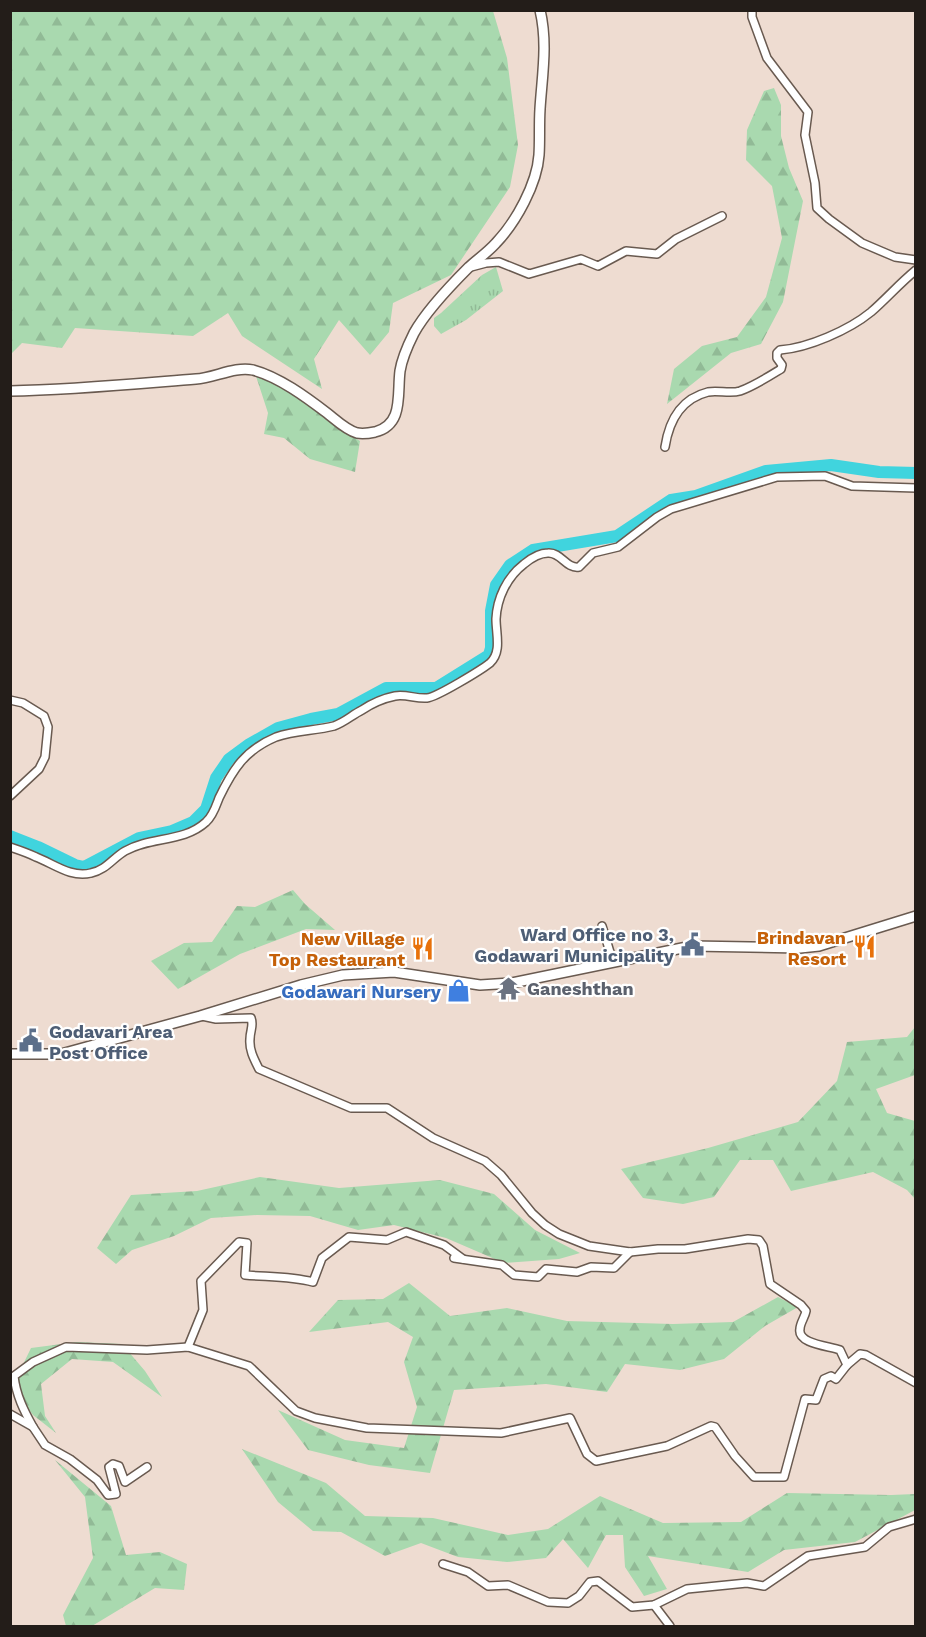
<svg xmlns="http://www.w3.org/2000/svg" width="926" height="1637" font-family="'Work Sans',sans-serif">
<defs>
<pattern id="forest-firs" width="22" height="20" patternUnits="userSpaceOnUse" patternTransform="scale(1.5)"><rect width="22" height="20" fill="#a9d9af"/><path d="M5 1l3.5 6h-7zM16 11l3.5 6h-7z" fill="#91ba96"/></pattern>
<pattern id="park-tufts" width="24" height="20" patternUnits="userSpaceOnUse" patternTransform="scale(1.5)"><rect width="24" height="20" fill="#a9d9af"/><path d="M3 7l-1-3M5 7V3M7 7l1-3M15 17l-1-3M17 17v-4M19 17l1-3" fill="none" stroke="#91ba96"/></pattern>
</defs>
<rect width="100%" height="100%" fill="#eedcd1"/>
<!-- forest -->
<g fill="url(#forest-firs)">
<polygon points="11,10 493,11 507,58 518,145 510,187 451,275 393,303 389,332 370,355 339,320 314,359 322,389 242,336 228,313 193,336 75,328 62,348 22,343 11,354"/>
<polygon points="774,88 781,105 781,136 789,168 803,201 783,302 761,344 731,353 667,404 674,369 702,346 737,337 766,297 782,238 772,186 746,160 747,130 764,91"/>
<polygon points="255,373 307,399 336,426 360,441 355,472 310,459 284,438 264,434 268,413"/>
<polygon points="293,890 305,904 335,930 306,929 240,954 178,989 151,961 184,943 212,942 237,906 255,907"/>
<polygon points="915,1027 915,1075 876,1089 887,1113 915,1121 915,1199 907,1190 873,1172 791,1191 773,1160 740,1160 714,1197 683,1204 643,1198 621,1169 708,1148 798,1122 837,1081 847,1042 907,1037"/>
<polygon points="260,1177 339,1188 440,1180 494,1194 535,1230 580,1253 559,1259 504,1263 446,1238 394,1225 358,1230 310,1216 257,1215 211,1218 174,1236 132,1250 116,1264 97,1248 131,1195 197,1191"/>
<polygon points="409,1283 450,1316 507,1308 567,1321 673,1324 733,1322 778,1297 798,1307 765,1326 724,1359 680,1370 625,1364 607,1392 546,1384 454,1390 430,1473 369,1465 308,1450 278,1410 345,1440 404,1448 417,1407 404,1362 413,1337 388,1322 309,1332 338,1300 383,1299"/>
<polygon points="77,1342 122,1344 145,1371 162,1397 113,1362 72,1359 41,1384 45,1416 56,1433 33,1415 12,1387 31,1348"/>
<polygon points="242,1449 326,1483 365,1516 433,1518 508,1535 548,1529 600,1496 663,1523 741,1522 787,1493 891,1495 915,1494 915,1510 855,1542 784,1550 748,1572 648,1556 667,1589 644,1596 625,1567 623,1535 606,1535 588,1568 563,1539 546,1558 507,1562 458,1557 421,1543 385,1556 341,1532 313,1531 278,1502"/>
<polygon points="55,1460 111,1506 126,1555 160,1552 187,1564 184,1590 155,1588 92,1626 66,1626 63,1615 93,1558 85,1497"/>
</g>
<!-- park -->
<polygon fill="url(#park-tufts)" points="496,267 503,291 466,320 441,334 434,326 434,318 441,313 482,275"/>
<g fill="none" stroke-linecap="round" stroke-linejoin="round">
<!-- river -->
<polyline stroke="#40d4de" stroke-width="12" points="10,836 38,847 75,865 84,867 139,838 172,831 193,822 206,809 216,778 229,759 248,745 278,728 311,719 338,714 386,688 436,688 489,655 491,648 491,611 496,585 510,565 533,550 617,536 671,500 696,496 766,471 831,465 879,472 916,473"/>
<defs>
<g id="street">
<polyline points="752,10 752,17 767,58 808,112 805,135 815,183 817,208 829,219 862,243 895,257 916,260"/>
<polyline points="471,267 486,263 499,262 529,274 581,259 598,266 626,251 657,254 676,239 722,216"/>
<path d="M665 447C669 421 680 399 708 392 718 390 730 394 740 391 754 386 768 377 781 369L782 365 777 358V353L780 350C808 348 849 330 871 312 886 299 900 283 916 270"/>
<polyline points="10,700 23,703 44,716 48,727 45,757 39,769 10,796"/>
<path d="M10 847C19 850 28 853 36 857 54 864 71 878 91 873 106 870 113 858 125 851 151 836 183 843 206 822 213 816 216 806 219 798 233 769 245 750 276 737 295 730 315 731 334 726 345 722 352 715 362 710 371 704 385 698 395 696 406 694 416 699 427 698 437 697 481 670 490 663 502 652 496 634 496 619 497 598 507 577 524 564 530 559 540 553 548 553 561 552 566 569 579 567L593 553 618 547 657 517 671 509 777 477 825 476 852 486 916 488"/>
<polyline points="602,926 613,962"/>
<path d="M202 1016 216 1019 251 1018C254 1026 250 1030 250 1039 249 1050 254 1059 259 1069L351 1108H387L433 1138 485 1161 501 1175 532 1213 545 1225 559 1234 589 1246 630 1252 658 1249H685L748 1239 759 1240 763 1246 770 1284 801 1305 806 1311C805 1317 800 1323 800 1329 797 1344 830 1346 840 1350L847 1365 860 1354 866 1355 916 1383"/>
<polyline points="454,1258 502,1265 514,1275 538,1277 546,1269 577,1272 591,1267 614,1268 630,1252"/>
<path d="M188 1347 203 1310 201 1281 239 1242 247 1243 245 1275C268 1277 291 1276 313 1282L322 1258 349 1237 387 1240 406 1232 444 1245 463 1259"/>
<polyline points="10,1414 33,1427 45,1445 70,1459 97,1480 108,1495 116,1494 109,1467 113,1464 119,1466 125,1482 147,1467"/>
<path d="M33 1427C24 1411 16 1395 14 1376L33 1362 66 1347 147 1350 188 1347 249 1366 296 1411 315 1418 367 1428 501 1433 570 1418 587 1454 596 1461 667 1446 711 1426 715 1427 735 1456 754 1477H784L805 1399 816 1400 824 1379 831 1376 836 1379 847 1365"/>
<polyline points="443,1564 468,1572 488,1586 508,1585 548,1602 568,1603 579,1596 590,1582 598,1581 632,1607 654,1605 687,1589 747,1583 764,1586 808,1556 865,1547 889,1527 916,1519"/>
<polyline points="654,1605 670,1626"/>
</g>
<g id="secondary">
<path d="M10 391C72 390 134 384 196 379 214 378 235 366 253 370 279 377 306 397 327 413 336 420 346 430 357 433 363 434 370 433 375 432 404 425 397 394 400 371 402 358 408 345 414 333 425 313 452 284 469 267 478 259 488 252 496 243 516 222 537 184 539 155 540 140 539 125 540 109 542 76 548 44 540 10"/>
<polyline points="10,1054 61,1054 200,1016 301,985 343,975 394,972 480,985 512,983 692,946 800,948 819,946 916,916"/>
</g>
</defs>
<!-- street casing -->
<use href="#street" stroke="#695a50" stroke-width="10"/>
<!-- secondary casing -->
<use href="#secondary" stroke="#695a50" stroke-width="12"/>
<!-- street -->
<use href="#street" stroke="#fff" stroke-width="7"/>
<!-- secondary -->
<use href="#secondary" stroke="#fff" stroke-width="9"/>
</g>
<!-- icons -->
<defs>
<symbol id="civic-bare" viewBox="-9 -9 18 18"><path d="M-.6-6.5H3V-4.5H.6V-3L4-1V1h2V6H-6V1h2V-1L-.6-3ZM-1.2 2.5V6h2.4V2.5Z" fill="#5c6f8a" stroke="#fff" stroke-width="2.5" paint-order="stroke"/></symbol>
<symbol id="restaurant-bare" viewBox="-9 -9 18 18"><path d="M-5-6h1v4h1v-4h1v4h1v-4h1v5L-1.5 .5V6h-2V.5L-5-1ZM5-6V6H3V1.5H1.5Q1.5-4 5-6Z" fill="#e8710a" stroke="#fff" stroke-width="2.5" paint-order="stroke"/></symbol>
<symbol id="temple-bare" viewBox="-9 -9 18 18"><path d="M0-6L5-2H3V0L6.5 2.5H4V6H1.5V3h-3V6H-4V2.5H-6.5L-3 0V-2H-5Z" fill="#6b7280" stroke="#fff" stroke-width="2.5" paint-order="stroke"/></symbol>
<symbol id="shop-bare" viewBox="-9 -9 18 18"><path d="M-5-2.5h2.3a2.7 3.5 0 0 1 5.4 0H5L5.5 6h-11ZM-1.5-2.5h3a1.5 2.3 0 0 0-3 0Z" fill="#3f7fe0" stroke="#fff" stroke-width="2.5" paint-order="stroke"/></symbol>
</defs>
<g fill-rule="evenodd">
<use href="#civic-bare" x="676" y="928" width="33" height="33"/>
<use href="#restaurant-bare" x="848" y="930" width="33" height="33"/>
<use href="#restaurant-bare" x="406" y="932" width="33" height="33"/>
<use href="#temple-bare" x="492" y="972" width="33" height="33"/>
<use href="#shop-bare" x="442" y="974" width="33" height="33"/>
<use href="#civic-bare" x="14" y="1024" width="33" height="33"/>
</g>
<g text-anchor="middle" dominant-baseline="central" stroke-width="4.5" stroke-linejoin="round" paint-order="stroke">
<!-- service labels -->
<g font-size="18" font-weight="bold" fill="#4e5e75" stroke="#fff" text-anchor="end">
<text x="674" y="934">Ward Office no 3,<tspan x="674" dy="21">Godawari Municipality</tspan></text>
<text x="49" y="1031" text-anchor="start">Godavari Area<tspan x="49" dy="21">Post Office</tspan></text>
</g>
<!-- food labels -->
<g font-size="18" font-weight="bold" fill="#c56008" stroke="#fff" text-anchor="end">
<text x="846" y="937">Brindavan<tspan x="846" dy="21">Resort</tspan></text>
<text x="405" y="938">New Village<tspan x="405" dy="21">Top Restaurant</tspan></text>
</g>
<!-- worship labels -->
<g font-size="18" font-weight="bold" fill="#5b616d" stroke="#fff" text-anchor="start">
<text x="527" y="988">Ganeshthan</text>
</g>
<!-- shop labels -->
<g font-size="18" font-weight="bold" fill="#366cbe" stroke="#fff" text-anchor="end">
<text x="441" y="991">Godawari Nursery</text>
</g>
</g>
<!-- border -->
<rect width="926" height="1637" fill="none" stroke="#231d19" stroke-width="24"/>
</svg>
